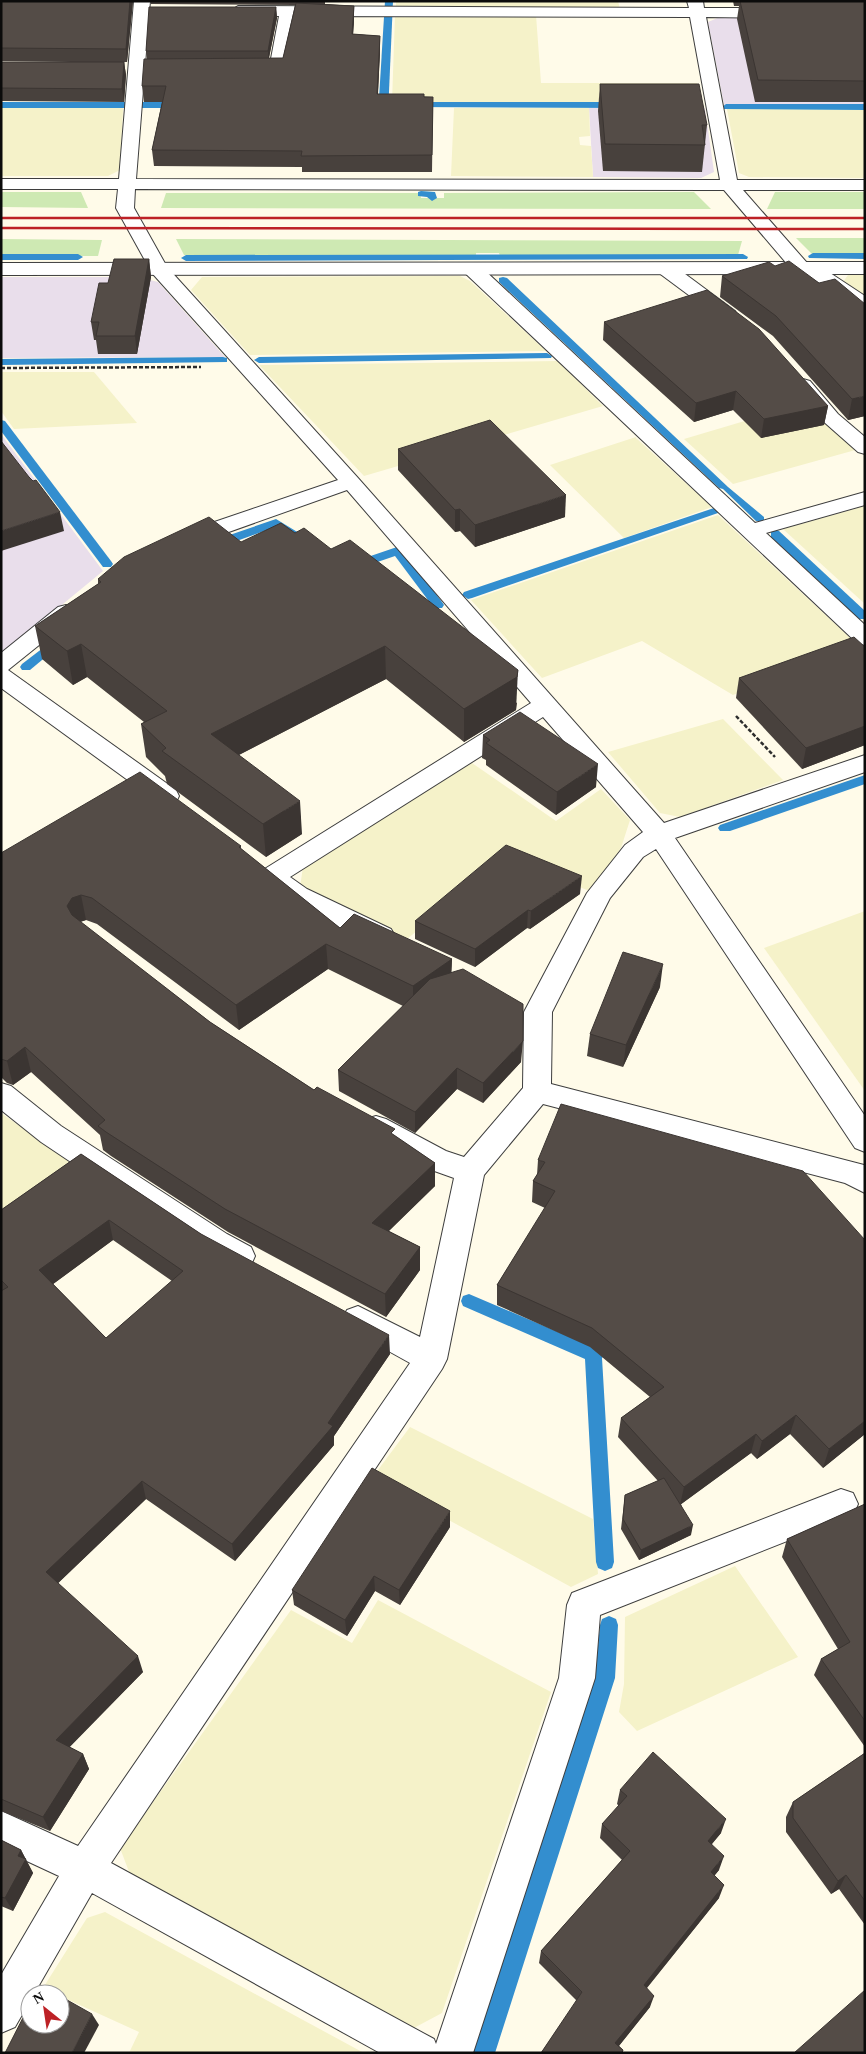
<svg xmlns="http://www.w3.org/2000/svg" width="866" height="2054" font-family="Georgia,serif">
<rect width="100%" height="100%" fill="#fffbe9"/>
<!-- industrial -->
<g fill="#e9deeb">
<polygon points="720,17 865,17 865,105 724,105 708,22"/>
<polygon points="589,108 705,108 714,172 701,178 593,177"/>
<polygon points="1,277 138,277 158,282 225,357 1,358"/>
<polygon points="1,434 103,571 1,655"/>
</g>
<!-- farmland -->
<g fill="#f5f2c9">
<polygon points="396,1 618,1 620,9 396,8"/>
<polygon points="395,15 536,15 541,83 697,83 701,102 392,102"/>
<polygon points="1,108 123,108 120,170 108,176 1,176"/>
<polygon points="454,108 589,108 590,136 579,137 580,145 591,146 593,177 451,176"/>
<polygon points="727,109 865,109 865,178 749,177 739,173"/>
<polygon points="848,275 865,275 865,297 843,282"/>
<polygon points="460,276 470,281 546,351 250,355 191,290 202,277"/>
<polygon points="558,361 603,406 364,476 259,365"/>
<polygon points="1,372 94,372 137,423 14,429 1,411"/>
<polygon points="772,413 826,418 859,449 733,484 684,439"/>
<polygon points="636,437 636,438 712,507 624,538 550,465"/>
<polygon points="865,506 865,604 783,529"/>
<polygon points="718,515 861,648 733,695 642,641 542,678 471,600"/>
<polygon points="723,719 783,780 680,817 660,813 608,752"/>
<polygon points="472,763 556,821 601,789 630,820 621,848 592,892 507,858 407,939 300,887 303,867"/>
<polygon points="865,911 865,1091 764,948"/>
<polygon points="1,1113 77,1166 1,1220"/>
<polygon points="410,1427 593,1519 598,1574 571,1587 372,1478"/>
<polygon points="735,1566 798,1657 637,1731 619,1712 624,1684 625,1617"/>
<polygon points="378,1600 551,1692 442,2013 412,2029 131,1877 120,1848 291,1610 352,1643"/>
<polygon points="105,1912 257,1995 364,2053 129,2053 139,2032 60,1996 60,1994 43,1988 87,1918"/>
</g>
<!-- green -->
<g fill="#cee9b3">
<polygon points="1,192 81,192 88,208 1,207"/>
<polygon points="694,192 711,209 161,208 166,193 420,193 421,198 444,198 444,193"/>
<polygon points="775,192 865,192 865,209 767,209"/>
<polygon points="796,238 865,238 865,255 812,254"/>
<polygon points="1,239 102,240 98,256 1,256"/>
<polygon points="176,239 742,241 738,255 500,256 499,253 476,253 476,256 184,255"/>
</g>
<g fill="none" stroke-linecap="round" stroke-linejoin="round">
<!-- stream -->
<g fill="#338ecf" fill-rule="evenodd">
<polygon points="385,1 393,1 388,114 383,117 378,114"/>
<polygon points="1,102 182,102 186,105 182,108 1,108"/>
<polygon points="413,102 618,102 622,105 618,108 410,107 409,105"/>
<polygon points="726,104 865,104 865,110 723,109 722,107"/>
<polygon points="421,191 435,192 437,198 432,201 427,197 418,196 418,192"/>
<polygon points="813,253 865,253 865,259 809,258 808,256"/>
<polygon points="1,254 78,254 83,257 78,260 1,260"/>
<polygon points="743,254 748,257 747,259 186,261 181,258 186,255"/>
<polygon points="503,277 507,278 728,487 764,517 764,521 756,521 723,489 719,488 499,282 499,278"/>
<polygon points="547,353 552,356 551,358 259,363 254,360 259,357"/>
<polygon points="223,357 227,358 227,362 1,365 1,359"/>
<polygon points="1,420 5,421 111,561 113,564 111,567 103,567 1,431"/>
<polygon points="714,508 718,509 718,513 472,598 468,599 462,595 464,592"/>
<polygon points="276,519 299,533 299,539 291,539 275,527 220,547 216,548 210,544 212,541"/>
<polygon points="775,530 779,531 865,611 865,619 859,619 771,537 771,531"/>
<polygon points="397,547 401,548 442,602 444,605 442,608 434,608 395,556 357,569 351,565 353,562"/>
<polygon points="56,638 62,642 60,645 30,670 22,670 20,667 22,664"/>
<polygon points="865,775 865,784 730,831 720,831 718,828 720,825"/>
<path d="M469 1294 591 1346C598 1338 604 1330 615 1334L618 1339 602 1358 614 1562 612 1568 605 1571 598 1568 596 1562 585 1359 463 1306 461 1301 463 1296Z"/>
<polygon points="609,1616 616,1619 618,1625 615,1678 495,2053 473,2053 595,1678 600,1625 602,1619"/>
</g>
<defs>
<g id="minor">
<path d="M134 1H150L136 179 720 180 690 17 295 16 283 72H244L242 69 244 66 270 64 279 16H238L230 11 238 6 689 8 687 1H703L704 8H775L783 13 775 18 706 17 737 180H865V190H743L808 264 818 265 865 296V311L858 309 804 273 794 272 724 190 135 189 134 208 167 267 358 478 664 823 865 755V772L675 838 865 1116V1152L855 1148 656 849 643 857 610 898 552 1012 551 1084 864 1165 865 1193 845 1183 543 1104 484 1175 447 1359 442 1369 111 1863 434 2039 436 2044 559 1678 567 1605 572 1593 841 1489 853 1493 858 1504 853 1515 600 1615 595 1678 473 2053H380L92 1893 34 1994H30V2001L15 2027 1 2033V1975L59 1876 1 1849V1811L78 1846 410 1363 347 1328 342 1319 347 1310 358 1306 420 1337 454 1178 426 1168 366 1135 362 1127 366 1119 376 1116 386 1119 446 1151 464 1157 523 1088 524 1012 587 893 625 845 643 832 543 717 290 877 307 889 391 929 395 936 391 943 382 946 373 943C343 929 275 904 259 876L263 870 531 703 347 490 195 544 187 546 179 544 176 539 179 534 338 480 152 273 116 208 118 189H1V179H119Z"/>
<polygon points="472,263 479,265 755,523 865,492 865,505 766,533 865,625 865,645 857,643 465,273 463,269 465,265"/>
<polygon points="666,263 673,265 735,311 737,315 735,319 721,319 659,273 657,269 659,265"/>
<polygon points="803,379 810,381 838,414 865,437 865,454 858,452 824,422 796,389 793,385 796,381"/>
<polygon points="66,605 74,607 77,612 74,617 8,670 176,790 179,796 176,802 167,805 158,802 1,688 1,653 58,607"/>
<polygon points="1,1083 11,1086 61,1126 227,1234 251,1247 255,1256 251,1265 240,1269 205,1252 41,1142 1,1110"/>
</g>
<polygon id="tertiary" points="865,262 865,274 1,275 1,263"/>
</defs>
<!-- minor casing -->
<use href="#minor" stroke="#3e3e3e" stroke-width="2"/>
<!-- tertiary casing -->
<use href="#tertiary" stroke="#3e3e3e" stroke-width="2"/>
<!-- path -->
<g stroke="#2d2d2d" stroke-width="2.5" stroke-dasharray="4 2" stroke-linecap="butt">
<polyline points="1,368 201,367"/>
<polyline points="736,716 775,757"/>
</g>
<!-- minor -->
<use href="#minor" fill="#fff" fill-rule="evenodd"/>
<!-- tertiary -->
<use href="#tertiary" fill="#fff" fill-rule="evenodd"/>
<!-- rail -->
<g stroke="#bd2126" stroke-width="2.5">
<polyline points="1,218 865,218"/>
<polyline points="1,228 865,229"/>
</g>
</g>
<!-- wall -->
<g fill="#48413d" fill-rule="evenodd">
<polygon points="1,1 133,1 127,62 124,62 126,75 124,102 1,101 1,62 71,62 1,61"/>
<polygon points="151,1 325,1 325,4 354,6 354,21 353,34 380,36 380,51 378,94 433,97 432,172 302,172 302,167 154,166 152,150 162,102 144,102 142,86 147,59 146,51 276,7 277,18 269,58 283,58 295,5 151,4"/>
<polygon points="733,1 865,1 865,102 755,102 737,19 739,6 734,6"/>
<polygon points="600,84 707,125 702,172 603,171 598,111"/>
<polygon points="149,259 151,277 137,354 98,354 96,340 94,340 91,322 108,283"/>
<polygon points="775,266 819,283 865,416 848,420 773,336 720,297 722,276"/>
<polygon points="604,322 828,406 824,425 761,438 733,410 694,422 603,340"/>
<polygon points="398,449 565,517 475,547 460,531 455,532 398,470"/>
<polygon points="241,542 517,703 516,710 464,742 386,679 239,755 302,834 266,857 167,784 165,776 146,757 141,724 144,722 87,677 73,685 42,659 35,626 98,584 98,579"/>
<polygon points="865,647 865,745 802,769 736,698 739,678"/>
<polygon points="483,735 596,787 556,815 486,765 486,760 482,758"/>
<polygon points="241,846 241,849 340,928 452,959 451,973 521,1062 483,1103 457,1089 415,1133 339,1091 338,1070 403,1006 328,969 239,1030 97,924 86,920 80,922 210,1022 314,1090 395,1136 435,1163 435,1186 389,1231 420,1247 420,1270 386,1317 228,1232 111,1156 103,1150 100,1135 31,1072 13,1085 7,1083 1,1077 1,853"/>
<polygon points="580,894 530,929 527,928 475,967 415,939 415,921"/>
<polygon points="660,987 623,1067 587,1056 590,1034"/>
<path d="M81 1154 201 1234 390 1354 334 1436V1445L235 1561 146 1499 58 1583 143 1672 69 1747 83 1754 89 1769 50 1831 1 1811V1210ZM113 1240 172 1281 106 1338 53 1284Z"/>
<polygon points="538,1160 865,1240 865,1434 823,1468 790,1434 757,1459 751,1453 681,1504 691,1535 639,1560 621,1529 625,1495 658,1481 618,1437 621,1418 650,1397 590,1347 497,1305 497,1285 545,1208 532,1202 533,1181 537,1175"/>
<polygon points="865,1504 865,1747 814,1675 821,1659 838,1649 782,1557 787,1539"/>
<polygon points="450,1527 400,1605 375,1591 347,1636 294,1605 292,1590"/>
<polygon points="865,1753 865,1925 839,1889 831,1894 786,1832 786,1817 793,1802"/>
<polygon points="620,1790 721,1833 712,1844 719,1870 714,1876 719,1898 647,1988 650,2007 619,2046 623,2050 622,2053 541,2053 577,2001 539,1963 541,1951 622,1860 600,1838 602,1824 619,1806 617,1804"/>
<polygon points="1,1840 21,1850 33,1873 13,1911 1,1906"/>
</g>
<!-- shaded-wall -->
<g fill="#3b3532">
<polygon points="130,1 133,1 127,62 126,49"/>
<polygon points="354,6 354,21 352,50 352,34"/>
<polygon points="276,7 277,18 268,62 268,51"/>
<polygon points="380,36 380,51 377,110 377,94"/>
<polygon points="124,62 126,75 124,102 122,89"/>
<polygon points="149,259 151,277 137,354 135,336"/>
<polygon points="736,391 733,410 694,422 696,403"/>
<polygon points="865,396 865,416 848,420 852,399"/>
<polygon points="828,406 824,425 761,438 764,419"/>
<polygon points="566,495 565,517 475,547 475,525"/>
<polygon points="460,509 460,531 455,532 455,510"/>
<polygon points="60,512 64,531 1,551 1,531"/>
<polygon points="81,644 87,677 73,685 67,651"/>
<polygon points="385,646 386,679 215,767 211,734"/>
<polygon points="518,670 516,710 464,742 464,709"/>
<polygon points="865,726 865,745 802,769 806,748"/>
<polygon points="598,764 596,787 556,815 557,792"/>
<polygon points="300,801 302,834 266,857 263,824"/>
<polygon points="582,876 580,894 530,929 531,911"/>
<polygon points="81,895 86,920 77,923 72,931 67,906 72,898"/>
<polygon points="528,910 527,928 475,967 475,949"/>
<polygon points="326,944 328,969 239,1030 236,1005"/>
<polygon points="452,959 451,984 413,1010 413,986"/>
<polygon points="663,964 660,987 623,1067 626,1045"/>
<polygon points="523,1041 521,1062 483,1103 483,1083"/>
<polygon points="25,1047 31,1072 13,1085 7,1061"/>
<polygon points="457,1068 457,1089 415,1133 415,1112"/>
<polygon points="435,1163 435,1186 373,1246 372,1223"/>
<polygon points="109,1220 113,1240 45,1290 39,1270"/>
<polygon points="420,1247 420,1270 386,1317 385,1294"/>
<polygon points="389,1335 390,1354 334,1436 334,1445 235,1561 232,1544 328,1423"/>
<polygon points="796,1415 790,1434 757,1459 762,1441"/>
<polygon points="865,1421 865,1434 823,1468 829,1449"/>
<polygon points="756,1434 751,1453 680,1505 684,1487"/>
<polygon points="142,1481 146,1499 52,1589 46,1572"/>
<polygon points="450,1511 450,1527 400,1605 399,1590"/>
<polygon points="693,1525 691,1535 639,1560 641,1550"/>
<polygon points="374,1576 375,1591 347,1636 345,1620"/>
<polygon points="138,1656 143,1672 62,1755 56,1740"/>
<polygon points="83,1754 89,1769 50,1831 43,1817"/>
<polygon points="726,1819 721,1833 703,1854 708,1841"/>
<polygon points="21,1850 33,1873 13,1911 5,1898 18,1856"/>
<polygon points="724,1856 719,1870 706,1886 711,1872"/>
<polygon points="846,1875 839,1889 831,1894 838,1881"/>
<polygon points="724,1885 719,1898 640,1996 644,1985"/>
<polygon points="654,1996 650,2007 613,2053 615,2043"/>
<polygon points="92,2014 99,2025 84,2053 72,2053"/>
</g>
<!-- building -->
<g fill="#544c47" stroke="#3b3532" fill-rule="evenodd">
<polygon points="1,1 130,1 126,49 1,48"/>
<polygon points="740,1 865,1 865,81 758,80"/>
<polygon points="296,3 354,6 352,34 380,36 377,94 424,94 424,97 433,97 432,155 301,156 302,151 152,150 166,86 142,86 144,59 283,58"/>
<polygon points="149,7 276,7 268,51 146,51"/>
<polygon points="1,62 124,62 122,89 1,88"/>
<polygon points="600,84 699,84 707,125 702,125 705,145 605,144"/>
<polygon points="114,259 149,259 135,336 96,336 99,322 91,322 99,283 108,283"/>
<polygon points="789,261 819,283 835,279 865,304 865,396 852,399 776,316 722,276 769,262 775,266"/>
<polygon points="707,290 759,329 828,406 764,419 736,391 696,403 604,322"/>
<polygon points="490,420 566,495 475,525 460,509 455,510 398,449"/>
<polygon points="1,441 29,477 33,481 36,480 60,512 1,531"/>
<polygon points="209,517 241,542 281,523 295,533 304,528 331,549 350,540 518,670 517,677 464,709 385,646 211,734 300,801 263,824 162,751 166,748 141,724 167,711 81,644 67,651 35,626 101,582 98,579 124,557"/>
<polygon points="854,637 865,647 865,726 806,748 739,678"/>
<polygon points="520,712 598,764 557,792 486,743 490,740 483,735"/>
<polygon points="140,772 241,846 239,847 340,928 354,914 452,959 413,986 326,944 236,1005 92,898 81,895 72,898 67,906 72,915 210,1022 314,1090 317,1087 395,1129 391,1133 435,1163 372,1223 420,1247 385,1294 225,1209 106,1132 98,1126 105,1120 25,1047 7,1061 1,1059 1,853"/>
<polygon points="506,845 582,876 531,911 528,910 475,949 415,921"/>
<polygon points="623,952 663,964 626,1045 590,1034"/>
<polygon points="463,969 523,1004 523,1041 483,1083 457,1068 415,1112 338,1070 430,979"/>
<polygon points="561,1104 803,1171 865,1240 865,1421 829,1449 796,1415 762,1441 756,1434 684,1487 621,1418 664,1387 592,1328 497,1285 555,1191 533,1181 545,1162 538,1160"/>
<path d="M81 1154 201 1234 389 1335 328 1423 333 1426 232 1544 142 1481 46 1572 138 1656 56 1740 83 1754 43 1817 1 1799V1291L8 1287 1 1280V1210ZM109 1220 183 1271 106 1338 39 1270Z"/>
<polygon points="372,1468 450,1511 399,1590 374,1576 345,1620 292,1590"/>
<polygon points="664,1478 693,1525 641,1550 623,1519 625,1495"/>
<polygon points="865,1504 865,1721 821,1659 850,1642 787,1539"/>
<polygon points="653,1752 726,1819 708,1841 724,1856 711,1872 724,1885 644,1985 654,1996 615,2043 623,2050 622,2053 541,2053 582,1992 541,1951 630,1851 602,1824 627,1796 620,1790"/>
<polygon points="865,1753 865,1901 846,1875 838,1881 793,1818 793,1802"/>
<polygon points="1,1840 21,1850 18,1856 26,1859 5,1898 1,1897"/>
<polygon points="40,1985 56,1994 35,1994"/>
<polygon points="865,1990 865,2053 794,2053"/>
<polygon points="60,1996 92,2014 72,2053 5,2053 30,2004 30,2024 60,2024"/>
</g>
<!-- border -->
<rect width="866" height="2054" fill="none" stroke="#0b0b0b" stroke-width="5"/>
<!-- north arrow -->
<g transform="translate(45 2009) rotate(330)"><circle r="24" fill="#ffffff" stroke="#9d9d9d"/>
<path d="M0-4L9 19L0 12L-9 19Z" fill="#bd2126"/>
<text y="-8" font-size="14" font-weight="bold" text-anchor="middle" fill="#0b0b0b">N</text>
</g>
</svg>
